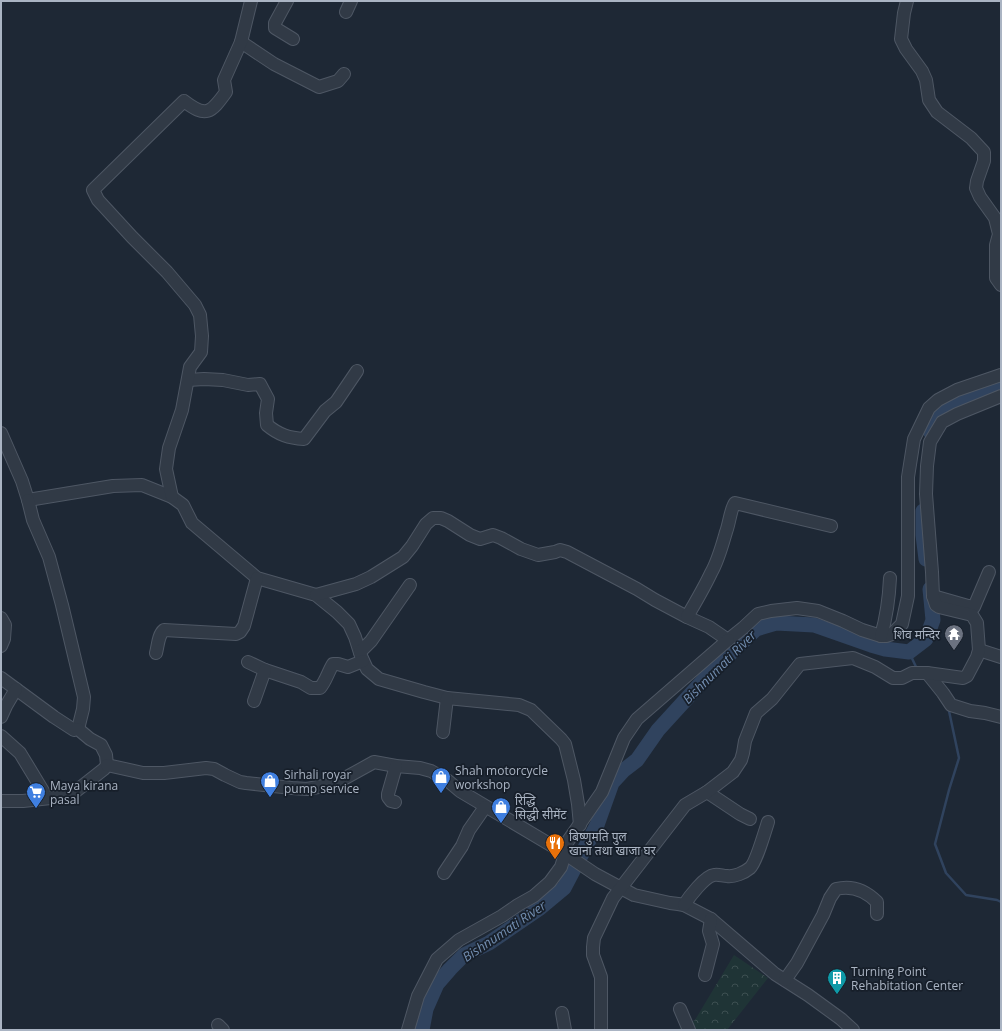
<svg xmlns="http://www.w3.org/2000/svg" width="1002" height="1031" font-family="'Open Sans','Noto Sans Devanagari',sans-serif">
<defs>
<pattern id="forest-crowns" width="20" height="18" patternUnits="userSpaceOnUse"><rect width="20" height="18" fill="#1f3436"/><path d="M2 6a3 3 0 1 1 6 0M12 15a3 3 0 1 1 6 0" fill="none" stroke="#3d4f51"/></pattern>
</defs>
<rect width="100%" height="100%" fill="#1e2835"/>
<!-- forest -->
<polygon fill="url(#forest-crowns)" points="734,955 768,978 727,1030 677,1030 695,1020"/>
<g fill="none" stroke-linecap="round" stroke-linejoin="round">
<!-- stream -->
<g stroke="#30435e" stroke-width="2.5">
<polyline points="909,652 917,669"/>
<polyline points="947,708 949,711 959,758 949,790 935,844 946,873 966,895 997,900 1001,902"/>
</g>
<!-- river -->
<g stroke="#30435e" stroke-width="15">
<polyline points="931,433 943,411 1001,384"/>
<polyline points="923,511 923,535 926,559"/>
<polyline points="422,1030 426,1009 437,984 450,969 464,955 489,943 540,908 564,888 597,825 612,783 624,770 637,760 658,730 710,673 756,629 776,623 814,625 871,645 885,649 909,652 926,639 933,620 930,589"/>
</g>
<defs>
<g id="minor">
<polyline points="287,1 275,23 275,28 293,39"/>
<polyline points="907,1 904,13 901,39 906,49 922,71 926,80 929,100 937,112 971,138 984,152 984,161 977,181 976,188 980,197 995,218 999,234 996,245 996,278 1001,285"/>
<polyline points="346,12 351,1"/>
<polyline points="241,42 274,64 319,87 338,81 344,74"/>
<path d="M188 380 204 379 223 380 248 385 260 384 268 399 266 413 267 425C279 435 289 438 304 439L325 411 336 402 357 371"/>
<polyline points="1,433 22,481 28,500 113,486 142,485 172,497 183,505 192,523 257,578 316,595 337,612 349,624 355,637 361,656 367,669 379,679 424,692 447,698 519,705 531,710 561,739 565,744 574,780 578,804 580,825"/>
<path d="M172 497 166 469 169 448 182 410 190 367 201 352 202 336 200 315 195 305 167 272 132 237 98 200 93 190 184 101C206 118 211 113 226 92L224 80 241 42 251 1"/>
<polyline points="28,500 33,520 49,557 62,605 84,697 83,709 78,729"/>
<polyline points="316,595 356,584 371,577 403,557 412,546 426,524 433,518 441,518 448,521 470,535 480,539 493,535 501,538 521,549 538,555 555,552 560,550 567,552 637,589 655,600 687,617 709,627 728,640 743,628 758,614 771,611 797,608 818,611 843,621 862,630 881,636 886,636 892,634 902,624 908,596 908,477 914,439 929,408 938,400 957,390 1001,375"/>
<polyline points="933,596 968,606 974,607 989,572"/>
<path d="M687 617C695 603 704 588 711 573 718 561 722 546 726 532 729 525 731 507 735 503L831 526"/>
<polyline points="1,618 5,625 4,639 1,646"/>
<path d="M881 636C887 615 889 600 890 578"/>
<polyline points="979,650 1001,657"/>
<polyline points="360,652 371,641 410,585"/>
<path d="M156 653C158 646 158 635 164 630L236 634 240 632 244 626 257 578"/>
<path d="M248 662 265 670 301 682 311 688H320C326 681 328 672 333 664H338L348 667 363 661"/>
<polyline points="927,673 943,693 951,705 970,711 985,713 1001,717"/>
<polyline points="1,678 54,717 74,730 78,729 90,739 101,745 106,755 107,765 104,769 76,791 60,797 23,801 1,801"/>
<polyline points="254,701 265,670"/>
<polyline points="1,717 6,706 16,689"/>
<polyline points="443,732 447,698"/>
<polyline points="1,736 20,753 43,791 46,798"/>
<polyline points="107,765 143,773 164,773 206,768 214,769 225,775 240,782 246,783 292,788 307,789 329,785 336,783 374,762 396,766 420,768 431,771 447,780 460,791 561,851 595,874 634,895 670,903 678,904 684,905 711,919 775,974 808,995 841,1019 853,1030"/>
<polyline points="707,792 740,814 750,819"/>
<polyline points="395,802 391,801 388,797 388,794 396,766"/>
<polyline points="561,851 602,792 624,738 637,719 728,640"/>
<polyline points="444,873 462,846 469,830 485,807"/>
<path d="M684 905C689 897 705 876 714 875 718 874 723 876 727 876 734 877 744 873 750 868 756 863 765 831 768 822"/>
<polyline points="705,975 713,944 709,931 711,919"/>
<path d="M785 980 797 963 823 915 830 898 836 889C852 885 866 891 877 902V914"/>
<polyline points="680,1009 689,1030"/>
<polyline points="562,1013 565,1030"/>
<polyline points="218,1025 223,1030"/>
<polyline points="408,1030 418,996 437,959 459,940 502,916 518,905 534,896 550,882 561,867 565,854"/>
<polyline points="601,1030 601,977 593,955 593,947 594,938 613,898 685,805 707,792 733,772 741,760 743,753 745,741 756,713 772,699 800,664 853,658 875,667 893,678 902,678 912,673 927,673 963,678 967,676 977,657 979,650 977,623 972,615 939,607 936,605 933,596 932,572 926,494 927,466 930,442 942,422 957,414 1001,396"/>
</g>
</defs>
<!-- minor casing -->
<use href="#minor" stroke="#4e5764" stroke-width="14"/>
<!-- minor -->
<use href="#minor" stroke="#313a46" stroke-width="12"/>
</g>
<!-- icons -->
<defs>
<symbol id="temple-pin" viewBox="-11 -11 22 30"><path d="M0 17L-7.5 6A9.5 9.5 0 1 1 7.5 6Z" fill="#6b7280" stroke="#171f2a"/><path d="M0-6L5-2H3V0L6.5 2.5H4V6H1.5V3h-3V6H-4V2.5H-6.5L-3 0V-2H-5Z" fill="#fff"/></symbol>
<symbol id="shop-pin" viewBox="-11 -11 22 30"><path d="M0 17L-7.5 6A9.5 9.5 0 1 1 7.5 6Z" fill="#3f7fe0" stroke="#171f2a"/><path d="M-5-2.5h2.3a2.7 3.5 0 0 1 5.4 0H5L5.5 6h-11ZM-1.5-2.5h3a1.5 2.3 0 0 0-3 0Z" fill="#fff"/></symbol>
<symbol id="supermarket-pin" viewBox="-11 -11 22 30"><path d="M0 17L-7.5 6A9.5 9.5 0 1 1 7.5 6Z" fill="#3f7fe0" stroke="#171f2a"/><path d="M-6-5.5h2.5l.6 2H6L4.5 2H-2.5L-4.4-4H-6ZM-1.5 3.2a1.3 1.3 0 1 0 .1 0ZM3 3.2a1.3 1.3 0 1 0 .1 0Z" fill="#fff"/></symbol>
<symbol id="restaurant-pin" viewBox="-11 -11 22 30"><path d="M0 17L-7.5 6A9.5 9.5 0 1 1 7.5 6Z" fill="#e8710a" stroke="#171f2a"/><path d="M-5-6h1v4h1v-4h1v4h1v-4h1v5L-1.5 .5V6h-2V.5L-5-1ZM5-6V6H3V1.5H1.5Q1.5-4 5-6Z" fill="#fff"/></symbol>
<symbol id="building-pin" viewBox="-11 -11 22 30"><path d="M0 17L-7.5 6A9.5 9.5 0 1 1 7.5 6Z" fill="#0f9aa8" stroke="#171f2a"/><path d="M-4-6H4V6H1V3H-1V6H-4ZM-2.5-4.3h1.7v1.8h-1.7ZM.8-4.3h1.7v1.8H.8ZM-2.5-1h1.7V.8h-1.7ZM.8-1h1.7V.8H.8Z" fill="#fff"/></symbol>
</defs>
<g fill-rule="evenodd">
<use href="#temple-pin" x="943" y="623" width="22" height="30"/>
<use href="#shop-pin" x="430" y="766" width="22" height="30"/>
<use href="#shop-pin" x="259" y="770" width="22" height="30"/>
<use href="#supermarket-pin" x="25" y="781" width="22" height="30"/>
<use href="#shop-pin" x="490" y="796" width="22" height="30"/>
<use href="#restaurant-pin" x="544" y="832" width="22" height="30"/>
<use href="#building-pin" x="826" y="967" width="22" height="30"/>
</g>
<g text-anchor="middle" dominant-baseline="central" stroke-width="3.5" stroke-linejoin="round" paint-order="stroke">
<!-- poi labels -->
<g font-size="12" fill="#aab4c3" stroke="#171f2a" text-anchor="start">
<text x="940" y="634" text-anchor="end">शिव मन्दिर</text>
<text x="455" y="770">Shah motorcycle<tspan x="455" dy="14">workshop</tspan></text>
<text x="284" y="774">Sirhali royar<tspan x="284" dy="14">pump service</tspan></text>
<text x="50" y="785">Maya kirana<tspan x="50" dy="14">pasal</tspan></text>
<text x="515" y="800">रिद्धि<tspan x="515" dy="14">सिद्धी सीमेंट</tspan></text>
<text x="569" y="836">बिष्णुमति पुल<tspan x="569" dy="14">खाना तथा खाजा घर</tspan></text>
<text x="851" y="971">Turning Point<tspan x="851" dy="14">Rehabitation Center</tspan></text>
</g>
<!-- water labels -->
<g font-size="13" font-style="italic" fill="#718cae" stroke="#171f2a">
<text transform="translate(719 667) rotate(-45)">Bishnumati River</text>
<text transform="translate(504 931) rotate(-34)">Bishnumati River</text>
</g>
</g>
<!-- border -->
<rect width="1002" height="1031" fill="none" stroke="#aab4c3" stroke-width="4"/>
</svg>
